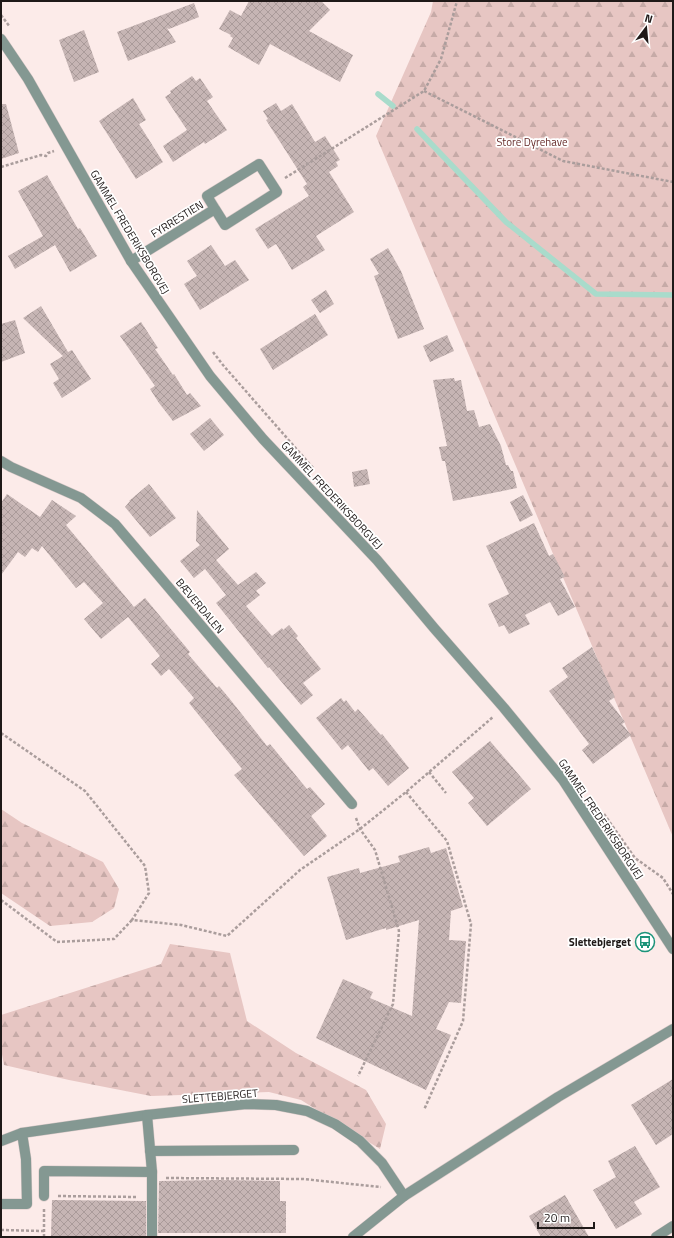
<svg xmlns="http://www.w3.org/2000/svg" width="674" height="1238" font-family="'Titillium Web',sans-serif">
<defs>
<pattern id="forest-firs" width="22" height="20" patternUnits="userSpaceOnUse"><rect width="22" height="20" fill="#e7c6c3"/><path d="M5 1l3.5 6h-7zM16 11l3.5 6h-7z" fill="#c6aaa7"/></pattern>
<pattern id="building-cross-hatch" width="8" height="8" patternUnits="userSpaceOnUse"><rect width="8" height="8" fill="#c6b5b4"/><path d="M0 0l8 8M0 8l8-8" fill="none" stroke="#aa9b9a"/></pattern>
</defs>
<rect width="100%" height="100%" fill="#fcebe9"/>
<!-- forest -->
<g fill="url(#forest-firs)">
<polygon points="433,1 673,1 673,837 376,136 431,12"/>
<polygon points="1,809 22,823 103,862 119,889 114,908 92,922 50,926 1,893"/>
<polygon points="170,944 230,953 247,1021 296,1053 366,1090 386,1124 380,1149 301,1100 269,1092 151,1096 69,1080 4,1065 1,1049 1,1015 161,964"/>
</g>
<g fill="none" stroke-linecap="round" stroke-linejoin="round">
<!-- stream -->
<g stroke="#a9dbcb" stroke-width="5.5">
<polyline points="378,94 393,106"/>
<polyline points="417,129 506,222 596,294 673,295"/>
</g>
</g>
<!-- building -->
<g fill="url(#building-cross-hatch)">
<polygon points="249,1 321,1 330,10 309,31 353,55 340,82 270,44 259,65 228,47 233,38 230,36 231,35 219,29 230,10 241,16"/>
<polygon points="194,3 199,17 169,29 167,28 176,42 128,61 117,32"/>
<polygon points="84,30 99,72 74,82 59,40"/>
<polygon points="192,76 196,81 200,78 213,97 207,101 227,130 205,144 204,142 173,162 163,146 187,130 165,97 171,93 170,91"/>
<polygon points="133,98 146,120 139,124 163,162 136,179 99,121"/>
<polygon points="276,103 281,111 292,104 315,142 325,136 340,160 336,162 338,166 329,172 354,212 316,236 325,250 292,270 276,244 268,249 255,229 309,196 303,187 307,184 266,120 268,119 263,111"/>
<polygon points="1,104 6,104 19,153 1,159"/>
<polygon points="47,175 78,229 80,228 97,256 70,272 55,245 15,269 8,256 43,236 18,191"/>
<polygon points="211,245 225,266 235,260 249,280 200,310 184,284 197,276 187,261"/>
<polygon points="388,248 401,271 424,329 398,339 374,276 379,274 370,259"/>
<polygon points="326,290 334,304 320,313 311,300"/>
<polygon points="41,306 68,352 72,350 91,379 62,398 53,383 59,379 50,364 63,356 23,318"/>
<polygon points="315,314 328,335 273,370 260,349"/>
<polygon points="15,320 25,353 1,362 1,324"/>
<polygon points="141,322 158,348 155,349 173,375 174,374 187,395 190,393 201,406 173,421 159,403 150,389 155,386 120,336"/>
<polygon points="447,335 454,351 430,362 423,346"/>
<polygon points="454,378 455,381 461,380 467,411 474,410 479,427 490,424 501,446 506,465 508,465 511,471 513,471 517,488 453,501 445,461 442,461 439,447 447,446 433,380"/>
<polygon points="210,418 224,435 204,451 190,434"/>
<polygon points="367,469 370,484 354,487 352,472"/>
<polygon points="149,484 176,518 150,537 125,507 130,501 129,501"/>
<polygon points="7,494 40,517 52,500 76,516 66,525 134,607 145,598 190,652 188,654 217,688 219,686 229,698 267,746 270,744 307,789 310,787 325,804 311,816 327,836 304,856 234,775 242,769 189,703 194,698 169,669 161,676 151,664 160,656 128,617 101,639 84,619 103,603 84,582 76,588 42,546 38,552 32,548 25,557 18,552 1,575 1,503"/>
<polygon points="523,495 533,515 520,522 510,502"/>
<polygon points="197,510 229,549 216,560 238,585 256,572 266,583 256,591 260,595 246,606 272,636 282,628 283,630 289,625 298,636 296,638 321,669 303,683 313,695 301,705 269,667 268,668 216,603 226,595 205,569 194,578 180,561 200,545 196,541"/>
<polygon points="534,523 549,556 553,554 565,577 560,579 575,607 558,616 550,602 525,615 530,624 509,634 504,625 499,627 488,604 509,594 486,546"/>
<polygon points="592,647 615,697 609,701 625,722 622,724 631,735 593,764 582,750 589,744 549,691 568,677 562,668"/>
<polygon points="341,698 344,702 346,700 355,712 358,709 381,735 382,734 409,768 388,786 373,768 369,771 348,745 342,750 316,718"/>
<polygon points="490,741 531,789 487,826 468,803 474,798 452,772"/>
<polygon points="429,847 431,853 446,848 463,907 451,911 449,940 466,941 461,1003 449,1002 436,1029 451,1035 426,1090 316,1038 343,979 373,992 370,998 412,1016 419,920 386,930 386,928 346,940 327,877 359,868 360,873 400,862 398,856"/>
<polygon points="673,1079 673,1134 656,1145 631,1105"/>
<polygon points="635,1146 660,1187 634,1202 642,1214 616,1229 593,1190 616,1177 608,1161"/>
<polygon points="217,1180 280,1181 280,1201 286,1201 286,1233 158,1233 159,1181"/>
<polygon points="565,1195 589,1237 541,1237 529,1216"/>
<polygon points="52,1200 146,1201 146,1237 51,1237"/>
</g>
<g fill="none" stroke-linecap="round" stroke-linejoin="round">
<defs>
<g id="minor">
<polyline points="1,39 28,79 131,261 210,376 263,439 377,560 434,628 504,708 563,780 673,949"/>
<polyline points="131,261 215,209 207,196 259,164 277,192 225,225 215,209"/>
<polyline points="1,461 11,467 81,498 115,524 352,804"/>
<polyline points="1,1141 22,1133 147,1115 246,1104 276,1105 307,1111 335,1124 360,1141 382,1163 404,1196"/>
<polyline points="150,1151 294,1150"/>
<polyline points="44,1196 44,1171 152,1172 147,1115"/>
<polyline points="1,1204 27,1204 26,1159 22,1133"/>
<polyline points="152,1237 152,1172"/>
<polyline points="353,1237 404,1196 558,1097 673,1029"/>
<polyline points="656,1237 673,1226"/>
</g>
</defs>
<!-- minor casing -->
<use href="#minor" stroke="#d9c9c8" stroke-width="11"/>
<!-- path -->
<g stroke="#aa9d9c" stroke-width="2.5" stroke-dasharray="3 2" stroke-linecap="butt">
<polyline points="1,15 10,27"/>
<polyline points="424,91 563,161 673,182"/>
<polyline points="1,167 41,155 46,156 48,153 54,151"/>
<polyline points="285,178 424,91 441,59 457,1"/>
<polyline points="213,352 223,365 314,469"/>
<polyline points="1,733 85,791 145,866 149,893 132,920 181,925 227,936 300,870 360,829 406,792 493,717"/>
<polyline points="429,772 446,793"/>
<polyline points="406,792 447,841 471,924 463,1021 424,1110"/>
<polyline points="604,814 635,858 663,878 673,894"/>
<polyline points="356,818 360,829 375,850 399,931 393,1004 358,1076"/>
<polyline points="1,900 57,942 114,939 132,920"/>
<polyline points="166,1178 303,1179 381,1187"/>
<polyline points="58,1196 137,1197"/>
<polyline points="1,1230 44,1231"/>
<polyline points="44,1237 44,1209"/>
</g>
<!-- minor -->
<use href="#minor" stroke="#849892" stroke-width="10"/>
</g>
<!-- icons -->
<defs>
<symbol id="bus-ring" viewBox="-11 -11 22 22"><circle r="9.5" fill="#fff" stroke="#1c947a" stroke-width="1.5"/><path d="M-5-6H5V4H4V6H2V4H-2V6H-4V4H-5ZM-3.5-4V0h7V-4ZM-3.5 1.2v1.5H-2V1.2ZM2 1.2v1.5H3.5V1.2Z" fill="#1c947a"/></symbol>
</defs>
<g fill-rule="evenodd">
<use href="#bus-ring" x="634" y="931" width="22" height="22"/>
</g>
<g text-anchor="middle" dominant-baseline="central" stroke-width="3.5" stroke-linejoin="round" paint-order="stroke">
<!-- park labels -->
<g font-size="11" fill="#662b29" stroke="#fff">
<text x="532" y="142">Store Dyrehave</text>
</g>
<!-- street labels -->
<g font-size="11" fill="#1f1918" stroke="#fff">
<text transform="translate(177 219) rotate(-32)">FYRRESTIEN</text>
<text transform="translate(130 232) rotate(59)">GAMMEL FREDERIKSBORGVEJ</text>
<text transform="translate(332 495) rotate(47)">GAMMEL FREDERIKSBORGVEJ</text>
<text transform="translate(200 606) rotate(50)">BÆVERDALEN</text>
<text transform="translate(601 819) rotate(56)">GAMMEL FREDERIKSBORGVEJ</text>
<text transform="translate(220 1096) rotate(-5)">SLETTEBJERGET</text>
</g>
<!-- poi labels -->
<g font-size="11" font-weight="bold" fill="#1f1918" stroke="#fff" text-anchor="end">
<text x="631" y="942">Slettebjerget</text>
</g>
</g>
<!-- border -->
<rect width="674" height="1238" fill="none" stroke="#1f1918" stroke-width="4"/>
<!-- north arrow -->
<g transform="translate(646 28) rotate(16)" stroke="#ffffff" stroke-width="3" paint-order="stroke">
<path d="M0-3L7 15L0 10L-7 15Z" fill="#1f1918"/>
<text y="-6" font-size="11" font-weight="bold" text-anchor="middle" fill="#1f1918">N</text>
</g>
<!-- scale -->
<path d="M538 1222v6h56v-6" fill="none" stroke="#1f1918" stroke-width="2"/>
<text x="544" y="1222" font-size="12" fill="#1f1918" stroke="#ffffff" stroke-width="3" paint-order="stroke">20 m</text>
</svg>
